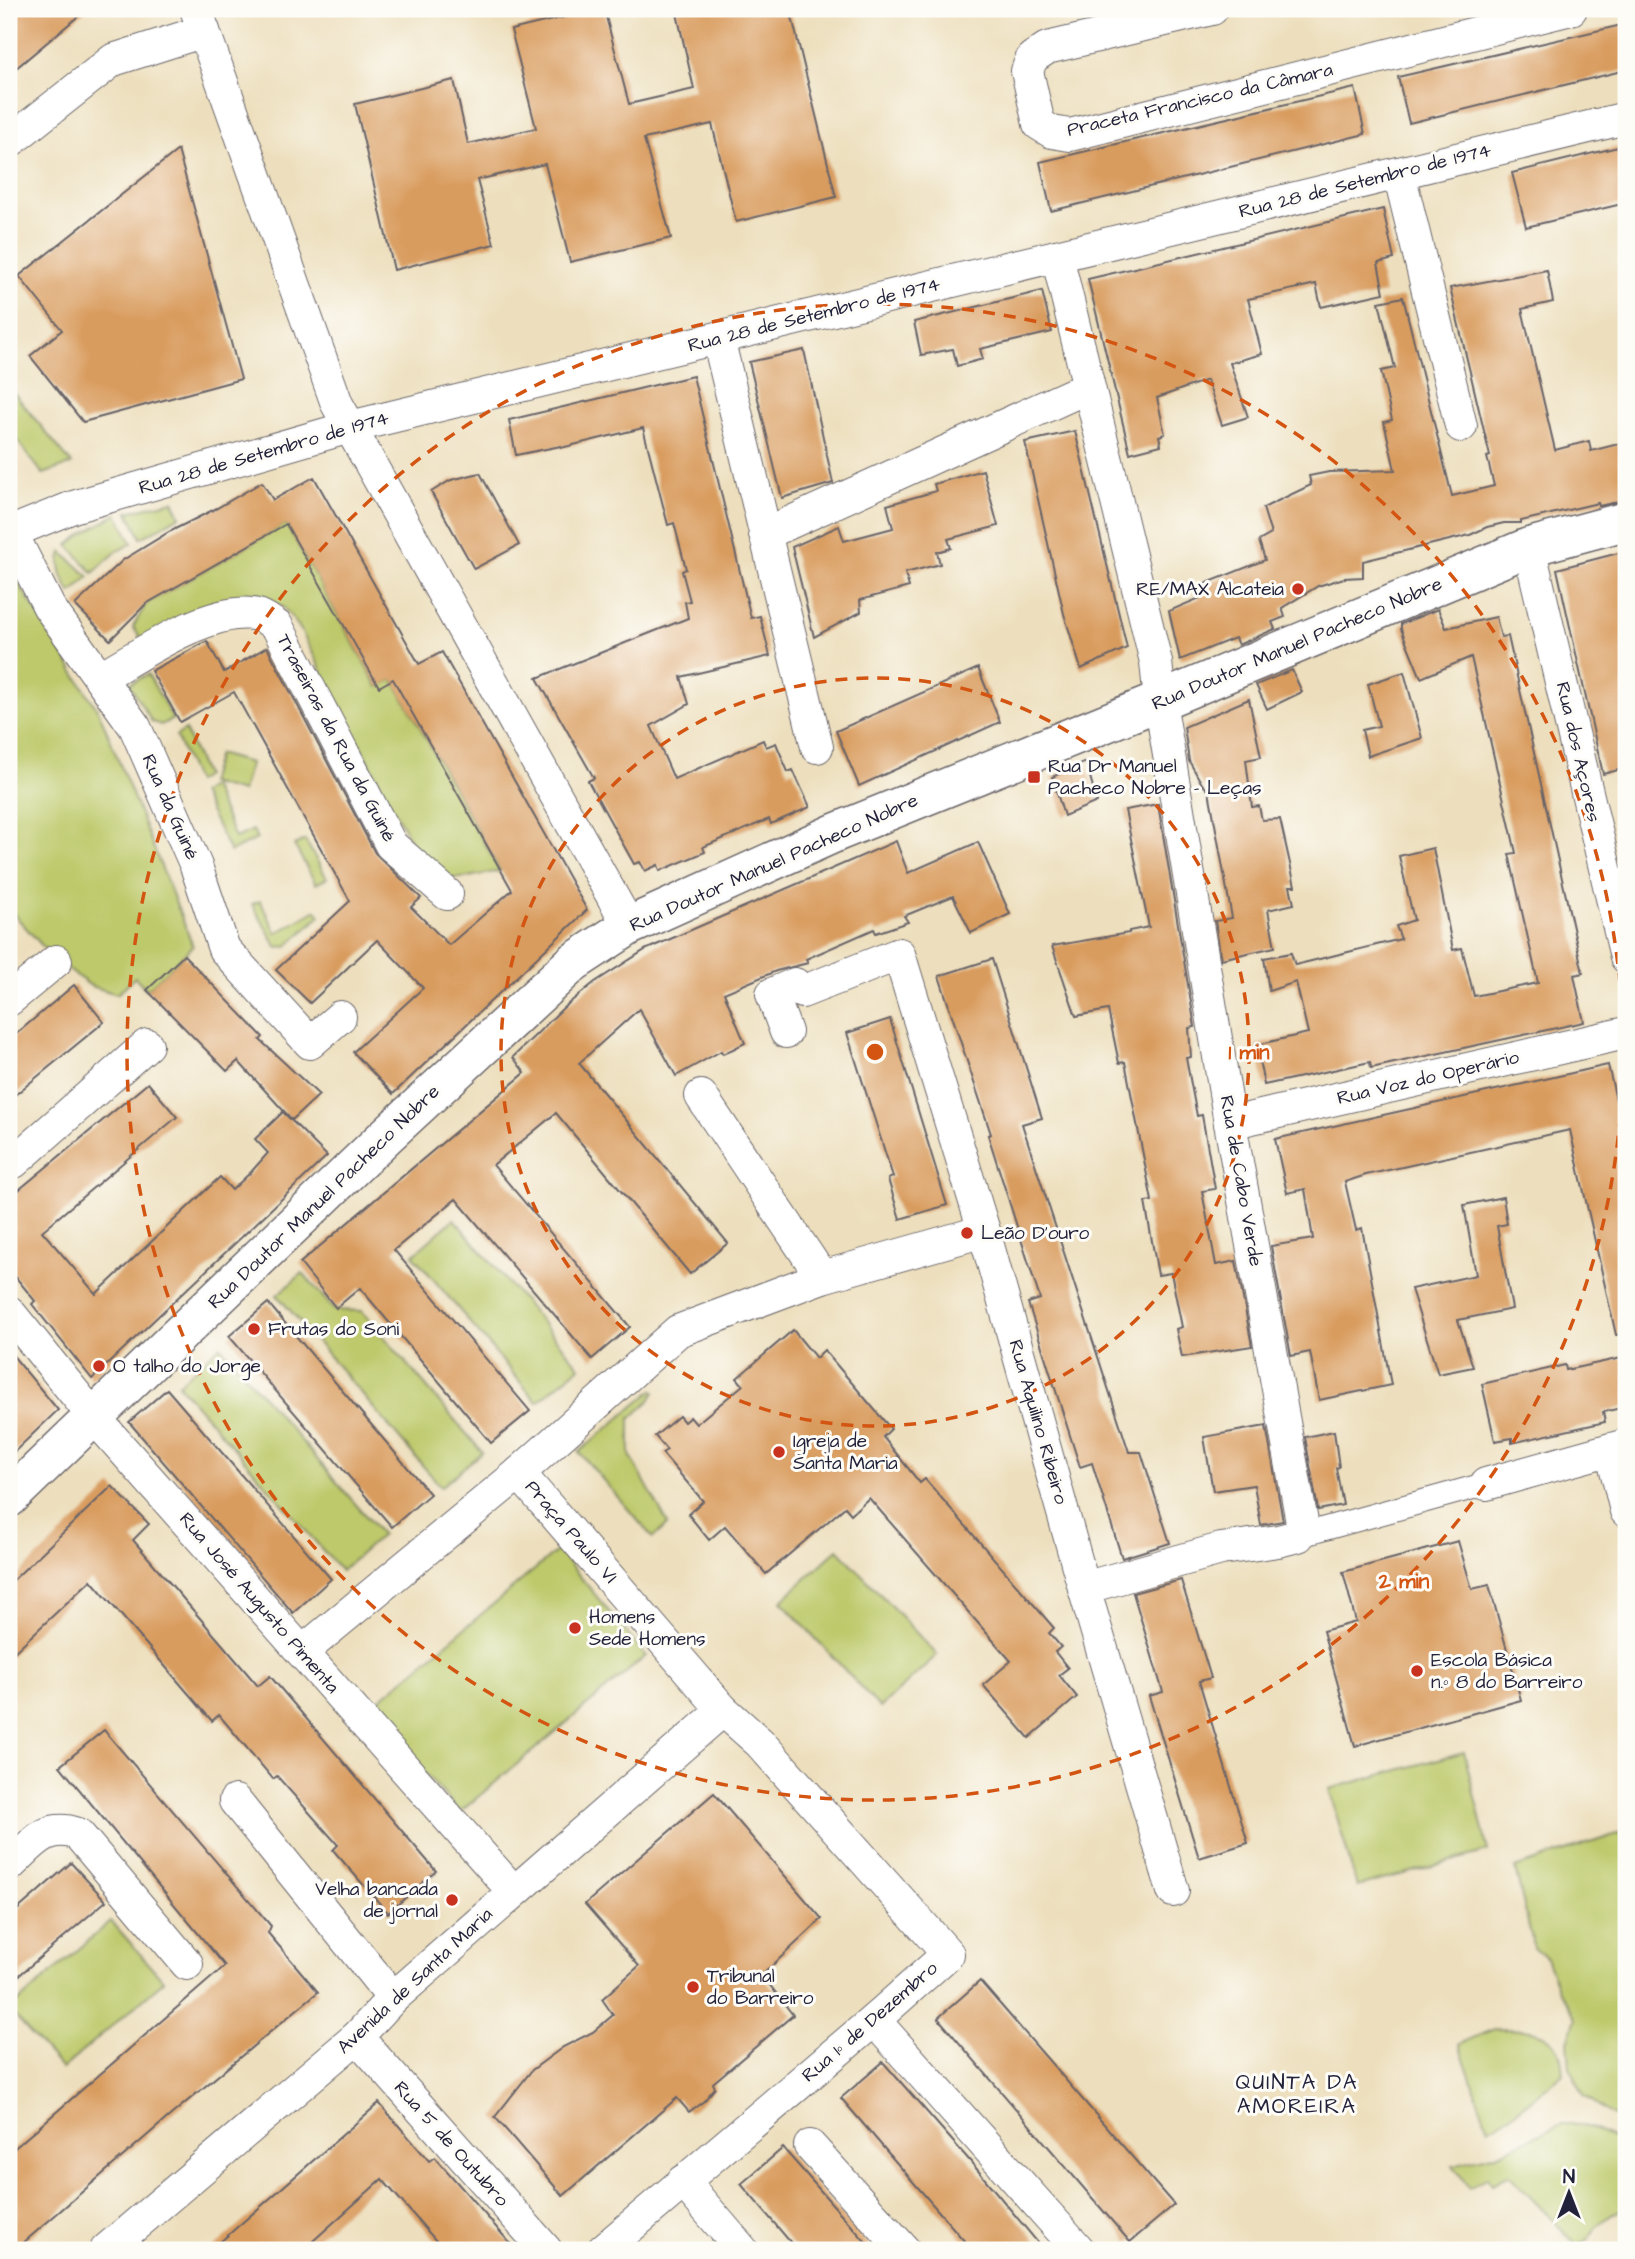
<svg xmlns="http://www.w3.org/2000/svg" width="1635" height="2259" font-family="'Architects Daughter',sans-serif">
<rect width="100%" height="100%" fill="#fdfcf7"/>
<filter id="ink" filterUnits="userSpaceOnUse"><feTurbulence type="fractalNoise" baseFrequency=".0143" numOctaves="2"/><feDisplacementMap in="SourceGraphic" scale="14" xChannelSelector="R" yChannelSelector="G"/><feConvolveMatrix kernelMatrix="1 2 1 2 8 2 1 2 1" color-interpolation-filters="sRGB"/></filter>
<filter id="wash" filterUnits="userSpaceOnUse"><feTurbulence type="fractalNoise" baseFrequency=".00686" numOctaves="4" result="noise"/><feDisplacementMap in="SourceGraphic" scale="28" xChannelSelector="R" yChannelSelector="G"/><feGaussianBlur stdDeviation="1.57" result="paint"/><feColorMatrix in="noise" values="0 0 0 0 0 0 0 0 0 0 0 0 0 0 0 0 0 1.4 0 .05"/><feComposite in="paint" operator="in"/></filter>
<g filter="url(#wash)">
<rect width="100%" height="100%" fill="#eddfbd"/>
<!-- green -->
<g fill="#bdc96a" stroke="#707652" stroke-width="2">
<polygon points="9,387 72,464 43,474 9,430"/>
<polygon points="173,501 180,516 141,538 128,512"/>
<polygon points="117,514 132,543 116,552 93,573 68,545 84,533"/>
<polygon points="286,524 378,687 393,679 500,871 463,878 445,878 418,856 299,627 284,608 269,600 252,595 204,612 144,643 133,627 146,604"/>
<path d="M62 552 89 577 71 593C62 580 57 567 62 552Z"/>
<polygon points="9,575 17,581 99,712 193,946 147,990 135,977 117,994 91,986 56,961 9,909"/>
<polygon points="148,674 173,719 161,725 152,722 129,684"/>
<polygon points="185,730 205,776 196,782 176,736"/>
<polygon points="218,754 250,763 242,792 209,783"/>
<polygon points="212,786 235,838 253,830 257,839 230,852 201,793"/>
<polygon points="305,840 327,878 316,884 294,845"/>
<polygon points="260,901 277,933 316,910 320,916 287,946 277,947 252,904"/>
<polygon points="454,1219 580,1367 537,1402 413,1255"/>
<polygon points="303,1273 334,1310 362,1311 482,1452 441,1487 277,1295"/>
<polygon points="220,1346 382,1535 341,1571 178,1384"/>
<polygon points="653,1390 655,1392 650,1400 630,1419 630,1455 668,1524 653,1538 579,1452"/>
<polygon points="838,1549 937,1655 880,1708 781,1601"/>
<polygon points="558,1550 646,1656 460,1812 367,1710"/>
<polygon points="1464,1752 1488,1851 1357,1887 1329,1789"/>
<polygon points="1626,1831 1626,2121 1610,2114 1584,2095 1570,2069 1568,2041 1576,2018 1559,1990 1546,1958 1534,1948 1515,1868"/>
<polygon points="111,1921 164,1981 62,2069 9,2010"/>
<path d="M1494 2029C1517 2030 1548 2026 1559 2051 1562 2058 1562 2067 1563 2074L1510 2116 1488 2129 1459 2044Z"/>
<path d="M1562 2124H1582L1626 2144V2208C1616 2211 1605 2219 1598 2226 1590 2234 1589 2241 1578 2246L1509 2175 1492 2184 1487 2177 1469 2188 1453 2165 1496 2154Z"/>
</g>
<g id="blocks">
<!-- building -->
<g fill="#d99c5e">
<polygon points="9,9 87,9 9,74"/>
<polygon points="598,9 604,9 629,104 694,89 676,9 790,9 836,197 736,222 712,124 644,139 671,238 570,262 545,164 477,180 494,244 394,270 355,104 454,80 468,144 536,128 511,30"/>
<polygon points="1626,24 1626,70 1409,123 1398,77"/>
<polygon points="1355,88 1365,134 1051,211 1040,162"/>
<polygon points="1626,145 1626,203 1526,227 1512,173"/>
<polygon points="178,150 241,379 83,422 30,356 62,330 19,276"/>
<polygon points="1383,209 1394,259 1378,263 1384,293 1321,307 1316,284 1248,299 1262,354 1230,363 1248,417 1222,425 1207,380 1157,398 1165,434 1159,436 1161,445 1130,453 1088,279"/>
<polygon points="1547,270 1553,302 1522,309 1555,450 1589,441 1591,451 1626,442 1626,500 1599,506 1598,503 1521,521 1521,523 1504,523 1487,527 1470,535 1363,561 1363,577 1344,578 1318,586 1282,608 1285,617 1272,622 1275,629 1238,645 1235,638 1180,660 1169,611 1200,598 1197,587 1265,560 1259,541 1271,534 1263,508 1311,485 1309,476 1329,472 1395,470 1384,422 1392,420 1381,371 1395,368 1379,302 1403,297 1452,496 1494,486 1487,457 1490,456 1450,288"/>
<polygon points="1042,291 1052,332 980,349 983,359 957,366 953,349 921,355 914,322"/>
<polygon points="804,350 833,483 782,498 749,362"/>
<polygon points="693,376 751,618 760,616 770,656 681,677 689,704 651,726 674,779 763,740 766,747 776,743 788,772 793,770 810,807 771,824 769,819 703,847 705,852 660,871 658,865 645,871 640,862 634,864 588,781 594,778 537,678 688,618 685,602 690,601 682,571 686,569 674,523 668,525 643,428 561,448 561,446 516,455 509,420"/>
<polygon points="1075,431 1127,648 1081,669 1064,614 1025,442"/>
<polygon points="983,470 998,526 948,539 951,548 937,552 940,564 905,573 909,587 860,600 861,612 814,637 792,547 839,526 844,541 893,528 887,505 936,491 934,484"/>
<polygon points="480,473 519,545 474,569 431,492 451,480"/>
<polygon points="314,477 419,664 442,652 587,910 393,1094 353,1052 423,988 377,940 310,1003 276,970 350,901 234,692 180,722 151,671 207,641 224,672 267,647 375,853 421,898 411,907 449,945 512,890 393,679 379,687 286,524 146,604 110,640 75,605 123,560 169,532 217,508 262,482 273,500"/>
<polygon points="1626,551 1626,768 1603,774 1557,569"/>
<polygon points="1438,609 1446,628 1496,617 1501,637 1508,636 1583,973 1574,975 1584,1022 1371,1068 1370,1062 1264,1085 1256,1045 1308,1033 1296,982 1269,991 1264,958 1291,953 1295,965 1401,939 1396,926 1414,920 1399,856 1433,848 1453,950 1462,948 1474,996 1538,983 1509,854 1516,853 1471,657 1421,678 1401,629 1401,624"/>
<polygon points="978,668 1000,722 859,786 836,731"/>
<polygon points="1292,670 1302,692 1267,709 1256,685"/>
<polygon points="1404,672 1422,738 1368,756 1362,730 1379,726 1368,684"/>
<polygon points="1249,699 1261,757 1246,760 1252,807 1259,806 1262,820 1280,819 1295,886 1290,886 1294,904 1268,910 1275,947 1221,959 1215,921 1232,918 1209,791 1202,784 1189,761 1184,727"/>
<polygon points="1086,762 1097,802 1064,816 1052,777"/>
<polygon points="1158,804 1195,1027 1189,1028 1191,1057 1186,1058 1197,1116 1202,1115 1215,1189 1202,1191 1216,1265 1236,1261 1252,1346 1182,1357 1176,1329 1182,1327 1171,1273 1158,1275 1145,1202 1152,1201 1125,1062 1119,1063 1108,1010 1076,1016 1052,946 1129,933 1129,931 1149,927 1125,810"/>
<polygon points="896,841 908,873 978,842 1010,914 971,933 953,896 904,916 908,922 876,933 874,929 806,959 808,963 776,971 724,993 745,1043 723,1054 721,1051 676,1076 639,1009 579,1063 728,1243 690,1274 556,1113 493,1165 630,1327 592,1359 456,1199 394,1250 530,1411 491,1443 360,1288 336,1308 300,1263 525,1073 513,1057 563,1008 595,982 645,950"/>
<polygon points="184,955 263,1037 260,1040 319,1095 292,1120 238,1061 227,1071 147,990"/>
<polygon points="992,959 1042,1118 1022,1124 1129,1452 1141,1452 1170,1543 1122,1558 1092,1463 1080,1467 1028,1303 1040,1299 988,1135 991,1134 939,976"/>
<polygon points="74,985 104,1022 9,1100 9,1040"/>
<polygon points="890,1019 947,1205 900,1219 888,1179 893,1177 847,1033"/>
<polygon points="1608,1065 1626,1144 1626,1334 1616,1335 1570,1130 1366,1175 1345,1182 1356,1230 1362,1228 1391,1385 1319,1400 1310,1352 1291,1356 1271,1246 1313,1239 1305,1189 1287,1193 1275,1139"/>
<polygon points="148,1083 177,1117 42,1231 96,1294 220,1177 232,1190 251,1172 268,1153 255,1139 283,1112 327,1156 92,1379 32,1304 35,1301 9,1269 9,1198"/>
<polygon points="1503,1197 1507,1224 1497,1226 1512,1309 1458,1320 1473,1367 1438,1374 1411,1289 1476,1275 1464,1205"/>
<polygon points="268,1303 430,1494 392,1527 229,1336"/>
<polygon points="793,1330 816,1358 824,1350 891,1429 883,1437 920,1483 925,1479 1054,1628 1049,1633 1061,1647 1055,1652 1068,1668 1059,1675 1077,1697 1029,1738 983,1685 1011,1661 869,1498 851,1514 845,1507 766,1574 725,1526 709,1540 688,1514 703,1501 662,1453 667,1450 655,1436 679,1416 684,1422 690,1417 696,1424 743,1385 737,1378"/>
<polygon points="9,1351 58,1410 9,1457"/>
<polygon points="1626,1357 1626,1407 1603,1412 1605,1422 1512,1443 1512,1438 1495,1441 1482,1384 1565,1365 1566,1370"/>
<polygon points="167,1389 331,1579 293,1613 129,1422"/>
<polygon points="1266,1426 1283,1521 1261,1525 1254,1485 1213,1491 1204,1437"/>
<polygon points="1334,1431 1339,1467 1336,1468 1343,1505 1318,1510 1305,1437"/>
<polygon points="112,1486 149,1524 133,1540 258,1686 270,1676 436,1871 388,1913 333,1850 338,1845 277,1776 273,1779 219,1715 212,1721 91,1580 9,1657 9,1584"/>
<polygon points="1458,1541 1472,1589 1489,1585 1521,1700 1355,1746 1323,1631 1356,1622 1343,1572"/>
<polygon points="1181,1580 1211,1678 1199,1681 1248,1843 1199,1858 1149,1696 1163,1692 1133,1593"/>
<polygon points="104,1730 271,1926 268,1933 318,1992 172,2114 15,2250 9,2250 9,2153 225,1966 60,1766"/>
<polygon points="714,1793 822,1919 762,1975 793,2015 713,2083 715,2088 704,2101 689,2112 677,2098 563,2196 495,2117 532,2070 563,2047 593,2032 613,2015 602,1999 639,1966 585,1904"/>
<polygon points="71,1863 106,1901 9,1984 9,1917"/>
<polygon points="980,1981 1174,2205 1130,2242 938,2018"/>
<polygon points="883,2062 970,2161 1044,2250 972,2250 889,2154 841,2098"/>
<polygon points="379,2103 429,2161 435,2157 516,2250 444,2250 382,2179 303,2250 211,2250"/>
<polygon points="783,2148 826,2197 873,2250 797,2250 741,2184"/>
</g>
</g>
</g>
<g filter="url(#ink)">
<use href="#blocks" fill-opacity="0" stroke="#696468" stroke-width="2"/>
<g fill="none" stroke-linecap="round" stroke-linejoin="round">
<defs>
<polyline id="pedestrian" points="1298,1536 1486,1484"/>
<g id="minor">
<polyline points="196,9 337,404 629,926"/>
<polyline points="1212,9 1047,48 1032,58 1027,71 1039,124 1052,132 1070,135 1571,9"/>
<polyline points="9,142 113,60 204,31"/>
<polyline points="1399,173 1461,426"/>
<polyline points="718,338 817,747"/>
<polyline points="11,532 49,607 135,727 196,866 224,949 310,1043 340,1017"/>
<polyline points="9,533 73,507 350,427 1626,118"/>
<polyline points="765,534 1088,387"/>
<polyline points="1529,547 1626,957"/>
<path d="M101 677C139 655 214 604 258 615 264 616 271 623 277 626L391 845 447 894"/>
<polyline points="9,1000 56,961"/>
<polyline points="786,1032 772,994 795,984 802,992 899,954 984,1231"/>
<polyline points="701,1096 822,1277"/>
<polyline points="1230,1123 1626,1033"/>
<polyline points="14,1162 147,1045"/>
<polyline points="9,1312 94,1417 513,1891"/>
<polyline points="1611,1449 1626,1511"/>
<polyline points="519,1473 723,1710 760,1743 948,1954 874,2020 603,2250"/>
<polyline points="1486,1484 1626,1445"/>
<polyline points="1084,1588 1173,1891"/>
<polyline points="302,1652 519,1473 678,1331 822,1277 984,1231 1084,1588 1221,1549 1278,1541 1298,1536 1302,1522 1230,1123 1160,701 1156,662 1057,256"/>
<polyline points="235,1801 393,1998"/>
<path d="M9 1866C32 1845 46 1822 78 1834L187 1964"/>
<polyline points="874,2020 1079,2250"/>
<polyline points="357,2037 546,2250"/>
<polyline points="810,2146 904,2250"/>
<polyline points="683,2181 742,2250"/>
<polyline points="106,2250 357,2037 393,1998 723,1710"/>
</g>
<polyline id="tertiary" points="9,1498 387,1135 574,962 629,926 837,832 1160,701 1529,547 1626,521"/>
</defs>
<!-- pedestrian casing -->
<use href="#pedestrian" stroke="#696468" stroke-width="25"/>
<!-- minor casing -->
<use href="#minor" stroke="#696468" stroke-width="34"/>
<!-- tertiary casing -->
<use href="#tertiary" stroke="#696468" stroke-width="41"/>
<!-- pedestrian -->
<use href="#pedestrian" stroke="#fff" stroke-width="23"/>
<!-- minor -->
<use href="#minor" stroke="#fff" stroke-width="32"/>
<!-- tertiary -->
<use href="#tertiary" stroke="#fff" stroke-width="38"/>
</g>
</g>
<!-- distance rings -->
<g fill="none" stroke="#d45411" stroke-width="3.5" stroke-dasharray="12 9">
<circle cx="875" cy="1052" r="374"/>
<circle cx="875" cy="1052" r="748"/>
</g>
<!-- markers -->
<g fill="#c8321e" stroke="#fdfcf7" stroke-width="2.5">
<circle cx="1298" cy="589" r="7"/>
<rect x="1027" y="770" width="14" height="14" rx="3.5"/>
<circle cx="967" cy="1233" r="7"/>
<circle cx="254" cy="1329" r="7"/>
<circle cx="99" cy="1366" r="7"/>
<circle cx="779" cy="1452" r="7"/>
<circle cx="575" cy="1628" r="7"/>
<circle cx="1417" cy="1671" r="7"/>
<circle cx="452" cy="1900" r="7"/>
<circle cx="693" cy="1987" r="7"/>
</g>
<g text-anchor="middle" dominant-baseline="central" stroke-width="6" stroke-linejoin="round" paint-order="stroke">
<!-- street labels -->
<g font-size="19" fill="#22223b" stroke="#fdfcf7">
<text transform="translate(1200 100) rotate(-13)">Praceta Francisco da Câmara</text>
<text transform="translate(1365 181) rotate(-14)">Rua 28 de Setembro de 1974</text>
<text transform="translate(814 315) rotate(-14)">Rua 28 de Setembro de 1974</text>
<text transform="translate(264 453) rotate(-16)">Rua 28 de Setembro de 1974</text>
<text transform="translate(1297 644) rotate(-23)">Rua Doutor Manuel Pacheco Nobre</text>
<text transform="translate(336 738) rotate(62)">Traseiras da Rua da Guiné</text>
<text transform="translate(1578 752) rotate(77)">Rua dos Açores</text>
<text transform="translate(170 807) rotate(66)">Rua da Guiné</text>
<text transform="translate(774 863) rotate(-24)">Rua Doutor Manuel Pacheco Nobre</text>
<text transform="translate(1428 1078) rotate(-13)">Rua Voz do Operário</text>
<text transform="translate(1241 1181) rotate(80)">Rua de Cabo Verde</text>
<text transform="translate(324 1197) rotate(-44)">Rua Doutor Manuel Pacheco Nobre</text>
<text transform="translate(1038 1422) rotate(74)">Rua Aquilino Ribeiro</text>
<text transform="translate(571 1532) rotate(49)">Praça Paulo VI</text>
<text transform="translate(259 1603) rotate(49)">Rua José Augusto Pimenta</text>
<text transform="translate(415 1981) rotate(-43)">Avenida de Santa Maria</text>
<text transform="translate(870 2022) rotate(-41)">Rua 1º de Dezembro</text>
<text transform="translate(451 2144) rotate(48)">Rua 5 de Outubro</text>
</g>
<!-- poi labels -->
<g font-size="19" fill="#22223b" stroke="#fdfcf7" text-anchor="start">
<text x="1284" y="589" text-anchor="end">RE/MAX Alcateia</text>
<text x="1048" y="766">Rua Dr Manuel<tspan x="1048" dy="22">Pacheco Nobre - Leças</tspan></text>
<text x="981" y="1233">Leão D'ouro</text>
<text x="268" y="1329">Frutas do Soni</text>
<text x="113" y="1366">O talho do Jorge</text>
<text x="793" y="1441">Igreja de<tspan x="793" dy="22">Santa Maria</tspan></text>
<text x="589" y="1617">Homens<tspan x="589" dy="22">Sede Homens</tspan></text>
<text x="1431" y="1660">Escola Básica<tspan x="1431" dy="22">n.º 8 do Barreiro</tspan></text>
<text x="438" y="1889" text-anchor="end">Velha bancada<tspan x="438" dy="22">de jornal</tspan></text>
<text x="707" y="1976">Tribunal<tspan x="707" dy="22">do Barreiro</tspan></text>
</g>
<!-- neighbourhood labels -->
<g font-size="21" letter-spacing="2" fill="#22223b" stroke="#fdfcf7">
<text x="1297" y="2082">QUINTA DA<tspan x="1297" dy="24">AMOREIRA</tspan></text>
</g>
</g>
<circle cx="875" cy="1052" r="10" fill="#d45411" stroke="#fdfcf7" stroke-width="3.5"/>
<g font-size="21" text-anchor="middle" font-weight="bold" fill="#d45411" stroke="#fdfcf7" stroke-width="6" stroke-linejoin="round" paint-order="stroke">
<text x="1249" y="1059">1 min</text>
<text x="1404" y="1588">2 min</text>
</g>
<!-- margin -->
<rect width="1635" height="2259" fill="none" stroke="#fdfcf7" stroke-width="35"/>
<!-- north arrow -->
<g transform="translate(1569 2193)" stroke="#fdfcf7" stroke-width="5" paint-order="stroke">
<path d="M0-5L12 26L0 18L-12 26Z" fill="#22223b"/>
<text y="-10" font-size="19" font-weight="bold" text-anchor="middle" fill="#22223b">N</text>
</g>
</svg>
